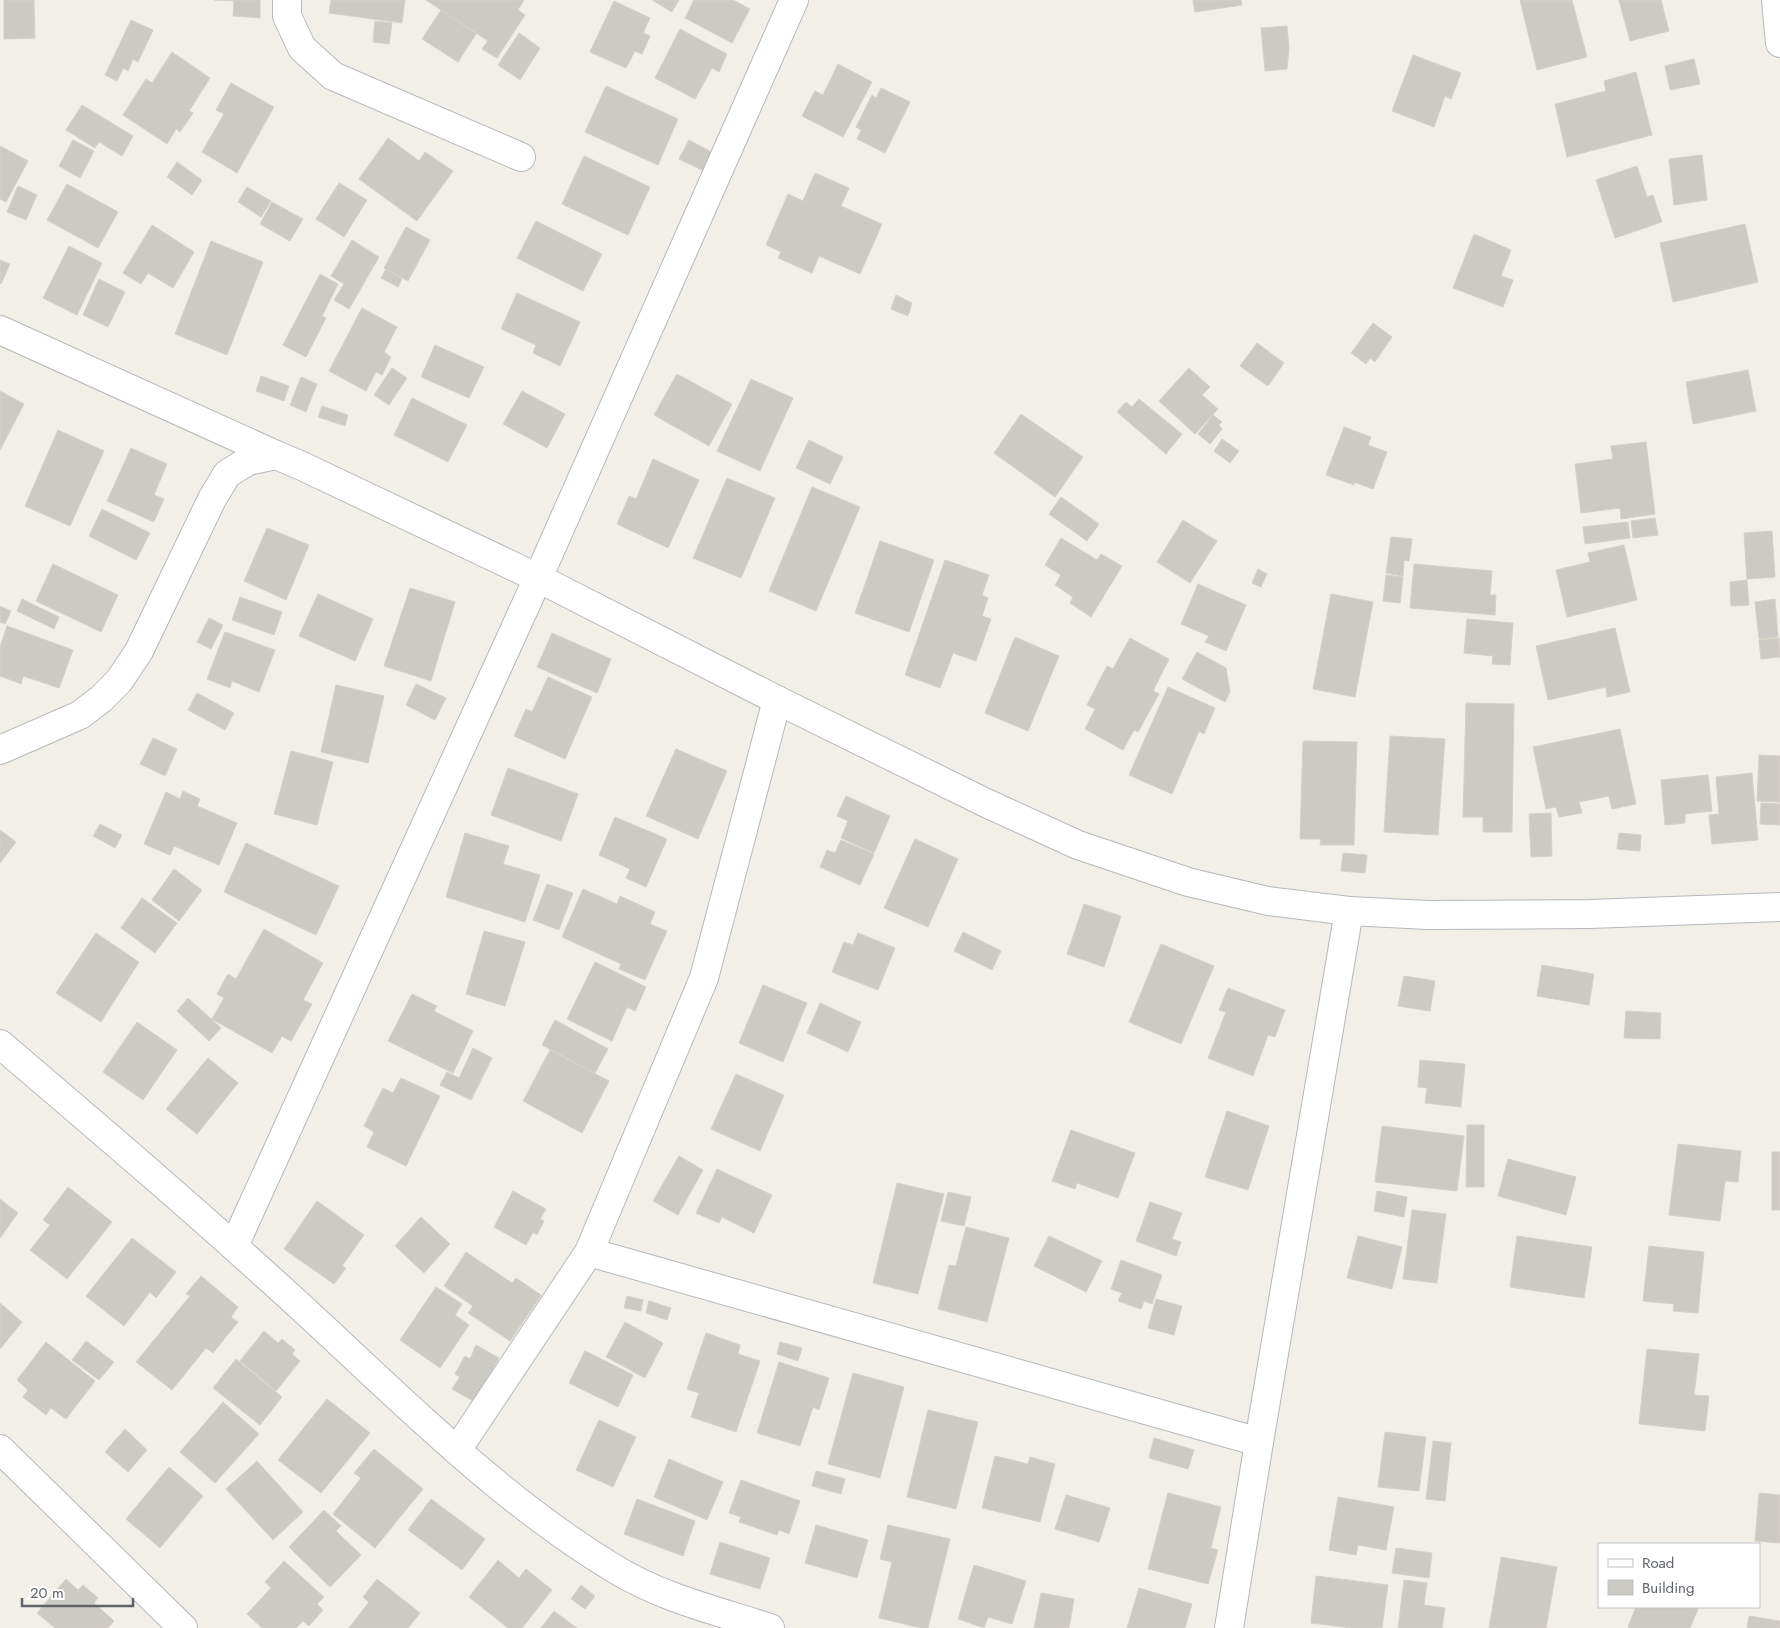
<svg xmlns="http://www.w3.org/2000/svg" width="1780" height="1628" font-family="Jost,sans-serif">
<rect width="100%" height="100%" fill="#f1efe8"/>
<!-- building -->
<g fill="#cccac5" stroke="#d6d1c6">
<polygon points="4,0 34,0 35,38 4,39"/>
<polygon points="214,0 260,0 260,18 233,16 234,1"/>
<polygon points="331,0 405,0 402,23 329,13"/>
<polygon points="426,0 524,0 518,10 525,15 497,58 482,49 488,41"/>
<polygon points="652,0 679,0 672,12"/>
<polygon points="694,0 733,0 750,9 732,43 685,18"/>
<polygon points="1193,0 1241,0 1242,5 1195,12"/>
<polygon points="1520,0 1572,0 1587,57 1537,70"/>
<polygon points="1619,0 1661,0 1669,31 1630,41"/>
<polygon points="614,1 650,18 643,33 650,36 642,54 635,51 626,68 590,52"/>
<polygon points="441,10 476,34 458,62 422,39"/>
<polygon points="131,20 153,30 138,62 133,59 128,71 123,68 117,81 105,75"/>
<polygon points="375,21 392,23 389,44 373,42"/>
<polygon points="1287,26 1289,47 1287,69 1265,71 1261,28"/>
<polygon points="680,29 727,54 719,72 712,68 695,99 655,78"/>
<polygon points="519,33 540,48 520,80 498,65"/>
<polygon points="172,52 210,78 189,111 193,113 180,132 176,129 167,144 123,115 146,79 152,83"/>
<polygon points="1413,55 1461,73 1451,99 1445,96 1434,127 1392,111"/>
<polygon points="1694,59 1700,84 1670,90 1665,66"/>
<polygon points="838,64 872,82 843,137 802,116 815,91 823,95"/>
<polygon points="1636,72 1652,135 1567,157 1555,104 1606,91 1604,81"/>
<polygon points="231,83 274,107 237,173 202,152 224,114 216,110"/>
<polygon points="606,86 678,119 658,165 585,132"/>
<polygon points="881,88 910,102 885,153 857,139 861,130 856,127 872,95 876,98"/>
<polygon points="82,105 133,136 122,156 99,142 95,148 66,130"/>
<polygon points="388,138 419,161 425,152 453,171 417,221 359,179"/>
<polygon points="73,140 94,151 80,178 59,166"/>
<polygon points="689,140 717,155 708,173 679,159"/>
<polygon points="0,146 28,161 6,202 0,199"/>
<polygon points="1702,155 1707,200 1674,205 1669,159"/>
<polygon points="584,156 650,187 628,235 562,204"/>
<polygon points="177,162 202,180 192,195 167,177"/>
<polygon points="1637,166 1647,197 1653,195 1662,222 1615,238 1596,180"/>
<polygon points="815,173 849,188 841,206 882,224 860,274 819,256 812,273 778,258 781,252 766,245 788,194 803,201"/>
<polygon points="339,183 367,200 344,237 316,219"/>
<polygon points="67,184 118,212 98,248 47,220"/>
<polygon points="18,186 37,195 26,220 7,212"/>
<polygon points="247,187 271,201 261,217 238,202"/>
<polygon points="272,202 303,219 290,241 260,224"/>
<polygon points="536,221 602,254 583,291 517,258"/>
<polygon points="1745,224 1758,282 1673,302 1660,243"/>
<polygon points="152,225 194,252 173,288 148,273 141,284 123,273"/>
<polygon points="406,227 430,240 408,281 384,268"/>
<polygon points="1474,234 1511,250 1501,276 1513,280 1503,307 1453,288"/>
<polygon points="352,240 379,257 349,309 334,300 344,284 331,276"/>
<polygon points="211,241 263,262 227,355 175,334"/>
<polygon points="69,246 102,263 77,315 43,298"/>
<polygon points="0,260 10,264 1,284 0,283"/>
<polygon points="386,269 402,279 398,287 381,278"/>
<polygon points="320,274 338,284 322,316 326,318 306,357 283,345"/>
<polygon points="99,279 125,292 108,327 83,315"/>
<polygon points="517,293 580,322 560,366 533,353 536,345 501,329"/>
<polygon points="896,295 912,303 908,316 891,309"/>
<polygon points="362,308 397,327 384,352 391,357 382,375 376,372 366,391 329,371"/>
<polygon points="1373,323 1392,337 1375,362 1370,358 1366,364 1351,353"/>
<polygon points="1257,343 1284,363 1268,386 1240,366"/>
<polygon points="435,345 484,367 469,398 421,377"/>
<polygon points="392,368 407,378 389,405 374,395"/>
<polygon points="1189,368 1210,387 1202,395 1218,409 1195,434 1159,401"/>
<polygon points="1748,370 1756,411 1693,424 1686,382"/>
<polygon points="677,374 732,404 709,446 654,415"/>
<polygon points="261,376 289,386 284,401 256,391"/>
<polygon points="301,377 317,384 306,412 290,405"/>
<polygon points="751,379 793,398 760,471 717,451"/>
<polygon points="0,391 24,404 0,450"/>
<polygon points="522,391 565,414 547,448 503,424"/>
<polygon points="412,398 467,425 448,462 394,435"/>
<polygon points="1139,399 1182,434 1166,454 1117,412 1126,402 1132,407"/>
<polygon points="322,406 348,415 345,426 318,417"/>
<polygon points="1021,414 1083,457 1055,497 994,453"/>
<polygon points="1213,415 1222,422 1219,425 1222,429 1210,444 1198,434"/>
<polygon points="1344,427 1371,437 1368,445 1387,452 1373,489 1354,482 1354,485 1326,475"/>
<polygon points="58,430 104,451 70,526 25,506"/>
<polygon points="1222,439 1239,451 1230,463 1214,451"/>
<polygon points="809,440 843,457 830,484 796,468"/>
<polygon points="1646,442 1655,514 1621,519 1620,508 1581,513 1575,464 1613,459 1611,446"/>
<polygon points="131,448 167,464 154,495 164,499 154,522 107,501"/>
<polygon points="653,459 699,480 668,548 617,524 629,496 636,499"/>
<polygon points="727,478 775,498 741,578 693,558"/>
<polygon points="812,487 860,507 816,611 769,591"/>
<polygon points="1061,497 1099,524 1087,541 1049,514"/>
<polygon points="102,509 150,533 136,560 89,536"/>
<polygon points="1655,518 1658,535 1633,538 1631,521"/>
<polygon points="1183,520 1217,541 1190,583 1157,562"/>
<polygon points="1628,522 1630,538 1585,544 1583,527"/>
<polygon points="267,528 309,545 286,600 244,581"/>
<polygon points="1772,531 1775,577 1747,579 1744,533"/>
<polygon points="1391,537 1412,539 1409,561 1404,560 1403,576 1386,573"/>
<polygon points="1061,538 1097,560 1101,554 1122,566 1091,617 1070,603 1073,597 1055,585 1061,575 1045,565"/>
<polygon points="880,541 934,560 909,632 855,613"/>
<polygon points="1624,545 1637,600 1567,617 1556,570 1590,562 1588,553"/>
<polygon points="945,560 989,575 982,595 988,598 982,616 991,619 976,661 953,653 940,688 905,675"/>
<polygon points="53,564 118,595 101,632 36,601"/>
<polygon points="1414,564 1492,571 1490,595 1496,595 1495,615 1410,608"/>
<polygon points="1258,569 1267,574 1261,587 1252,583"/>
<polygon points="1386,575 1403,577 1400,603 1383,601"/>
<polygon points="1747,580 1749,605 1731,606 1730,582"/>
<polygon points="1198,584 1246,605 1226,651 1205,642 1209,636 1181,624"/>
<polygon points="410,588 455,602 431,681 384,666"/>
<polygon points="318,594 373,619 355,661 299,636"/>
<polygon points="1331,594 1373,602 1355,697 1313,689"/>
<polygon points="240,597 282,612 274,635 232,620"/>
<polygon points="22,599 59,617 54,629 17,611"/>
<polygon points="1775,599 1778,637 1759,639 1755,602"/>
<polygon points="0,606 11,611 5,624 0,622"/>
<polygon points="209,618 223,625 211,649 197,642"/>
<polygon points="1467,619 1513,623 1510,665 1492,664 1493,656 1464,653"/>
<polygon points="7,626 73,650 59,688 23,676 21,684 0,676 0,647"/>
<polygon points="1615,628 1630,692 1607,697 1606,687 1548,700 1536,646"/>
<polygon points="225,632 275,650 259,692 232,681 230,688 207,679"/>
<polygon points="552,633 611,659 597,693 537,667"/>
<polygon points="1015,637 1059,656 1028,731 985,713"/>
<polygon points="1130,638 1169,659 1153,691 1159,694 1138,732 1134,730 1123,750 1085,729 1095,709 1087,705 1107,666 1113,669"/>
<polygon points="1779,638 1780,657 1761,659 1759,640"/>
<polygon points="1197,652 1226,668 1230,692 1225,702 1182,679"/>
<polygon points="548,677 592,697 565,759 514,736 526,709 532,712"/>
<polygon points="416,684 446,698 435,720 406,705"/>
<polygon points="336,685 384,696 368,763 321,752"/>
<polygon points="1168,687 1215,708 1204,734 1199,731 1172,794 1129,775"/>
<polygon points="197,693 234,713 225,730 188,710"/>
<polygon points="1466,703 1514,704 1512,832 1483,832 1483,817 1463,817"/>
<polygon points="1620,729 1636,804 1612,809 1609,796 1579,802 1582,813 1559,817 1556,807 1546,809 1533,747"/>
<polygon points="1390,736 1445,739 1438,835 1384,832"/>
<polygon points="153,738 177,749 165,776 140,764"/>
<polygon points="1303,741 1357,742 1354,845 1320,845 1321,839 1300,839"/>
<polygon points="676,749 727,771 698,839 646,816"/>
<polygon points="291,751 333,762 317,825 274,814"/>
<polygon points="1759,755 1780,756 1780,802 1757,801"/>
<polygon points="508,768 578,794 561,841 491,815"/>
<polygon points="1752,773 1758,840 1712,844 1709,815 1719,814 1716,777"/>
<polygon points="1708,775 1712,811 1685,814 1685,823 1665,825 1661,780"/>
<polygon points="183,791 200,799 197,806 237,823 219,865 174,846 170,855 144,844 166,792 180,799"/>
<polygon points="846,796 890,816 874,853 841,838 848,821 837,816"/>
<polygon points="1761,803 1780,804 1780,825 1760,824"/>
<polygon points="1551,813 1552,856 1531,857 1529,814"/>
<polygon points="615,817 667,839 646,887 626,878 630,869 599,855"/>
<polygon points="100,824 122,835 115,848 93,836"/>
<polygon points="0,830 16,842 0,863"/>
<polygon points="465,833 509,846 503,864 540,875 525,922 446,897"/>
<polygon points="1619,833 1641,835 1640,851 1617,849"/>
<polygon points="915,839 958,859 928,927 884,908"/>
<polygon points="841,840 874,854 860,885 820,867 827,850 835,853"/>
<polygon points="246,843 339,886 316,935 224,892"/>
<polygon points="1343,853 1367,855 1365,873 1341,871"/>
<polygon points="174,869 202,890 179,921 152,900"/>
<polygon points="547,884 573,893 559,930 533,920"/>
<polygon points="583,889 617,904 620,896 655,912 650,924 667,931 645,980 619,969 621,964 562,937"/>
<polygon points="142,898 177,923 155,953 121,928"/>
<polygon points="1084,904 1121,916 1104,967 1067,954"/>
<polygon points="264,929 323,963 303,1000 312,1004 291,1041 282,1036 272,1053 212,1019 224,998 217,994 228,974 236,979"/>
<polygon points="484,931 525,942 505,1006 466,994"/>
<polygon points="963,932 1001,951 992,970 954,951"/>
<polygon points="96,933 139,962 101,1022 56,993"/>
<polygon points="858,933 895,948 878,990 832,972 844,942 853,945"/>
<polygon points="1161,944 1214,966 1181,1044 1129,1022"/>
<polygon points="595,962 646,987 635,1011 627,1007 612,1041 567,1019"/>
<polygon points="1542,965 1594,974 1589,1005 1537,996"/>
<polygon points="1404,976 1435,981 1430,1011 1398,1006"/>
<polygon points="763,985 807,1003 783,1062 739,1043"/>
<polygon points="1228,988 1285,1010 1275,1037 1268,1035 1253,1076 1208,1058 1226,1012 1219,1010"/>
<polygon points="412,994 437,1006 434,1011 473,1031 453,1073 388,1041"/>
<polygon points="188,998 221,1028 209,1041 177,1011"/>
<polygon points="820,1003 861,1022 848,1052 807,1033"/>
<polygon points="1626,1011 1661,1013 1660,1039 1624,1038"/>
<polygon points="555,1020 608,1049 595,1073 542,1045"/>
<polygon points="137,1022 177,1050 143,1100 103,1072"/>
<polygon points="473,1048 492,1058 471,1100 440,1085 447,1072 459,1078"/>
<polygon points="550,1050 609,1081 582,1133 523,1101"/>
<polygon points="208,1058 238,1083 197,1134 166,1109"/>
<polygon points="1420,1060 1465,1064 1461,1107 1425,1103 1427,1088 1418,1087"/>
<polygon points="736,1074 784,1095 760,1151 711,1129"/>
<polygon points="401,1078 440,1096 406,1166 367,1147 374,1132 364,1126 383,1088 393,1093"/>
<polygon points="1227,1111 1269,1126 1248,1190 1205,1177"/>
<polygon points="1467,1125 1484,1125 1484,1187 1466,1187"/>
<polygon points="1382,1126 1464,1136 1457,1191 1375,1182"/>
<polygon points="1071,1130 1135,1153 1118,1198 1077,1183 1075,1189 1052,1181"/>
<polygon points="1678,1144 1741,1151 1738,1182 1725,1181 1720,1221 1669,1215"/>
<rect x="1772" y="1152" width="8" height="58"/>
<polygon points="679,1156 703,1170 678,1215 653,1201"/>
<polygon points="1508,1159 1576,1177 1566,1215 1498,1196"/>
<polygon points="717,1169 772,1195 754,1233 722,1217 719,1223 696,1213"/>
<polygon points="897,1183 944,1194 918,1294 873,1283"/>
<polygon points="68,1187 112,1222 67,1279 30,1250 50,1225 43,1220"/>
<polygon points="513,1191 546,1209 540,1219 544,1221 537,1235 533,1232 526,1245 494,1227"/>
<polygon points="1377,1191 1407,1197 1404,1217 1374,1211"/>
<polygon points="948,1192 971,1197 964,1226 941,1221"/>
<polygon points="0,1199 18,1213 0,1238"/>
<polygon points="317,1201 364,1235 342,1266 346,1268 334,1284 284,1249"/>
<polygon points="1150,1202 1182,1213 1172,1239 1181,1242 1176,1256 1136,1241"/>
<polygon points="1412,1210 1446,1214 1437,1283 1403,1279"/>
<polygon points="421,1217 450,1244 424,1273 395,1246"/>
<polygon points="966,1227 1009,1238 987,1322 938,1309 949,1265 956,1266"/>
<polygon points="1049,1236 1102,1261 1086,1292 1034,1266"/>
<polygon points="1358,1236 1402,1247 1392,1289 1347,1278"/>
<polygon points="1517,1236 1592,1247 1584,1298 1510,1287"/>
<polygon points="132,1238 176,1272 156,1298 150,1292 124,1326 86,1296"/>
<polygon points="1649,1246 1704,1252 1698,1313 1673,1311 1674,1304 1643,1301"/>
<polygon points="466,1252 512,1283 516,1278 541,1295 510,1341 468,1313 473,1306 444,1286"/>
<polygon points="1121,1260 1162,1275 1152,1304 1144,1301 1141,1309 1118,1301 1122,1293 1111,1289"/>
<polygon points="201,1276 238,1307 231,1317 238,1322 213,1353 206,1348 172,1390 136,1362 190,1296 186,1294"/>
<polygon points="436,1287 462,1304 455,1315 469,1325 440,1368 400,1340"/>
<polygon points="627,1296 643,1300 641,1311 624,1308"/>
<polygon points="1156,1299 1182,1306 1174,1335 1148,1328"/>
<polygon points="649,1301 671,1308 667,1320 646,1313"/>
<polygon points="0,1303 22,1322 0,1349"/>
<polygon points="625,1322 663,1343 645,1378 606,1357"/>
<polygon points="264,1331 278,1343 282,1339 295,1350 292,1354 300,1361 276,1391 240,1361"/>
<polygon points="706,1333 740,1345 738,1354 760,1361 736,1432 691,1417 699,1393 687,1389"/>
<polygon points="86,1341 114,1362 99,1380 72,1360"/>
<polygon points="46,1342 95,1381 66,1419 51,1408 46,1415 23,1397 28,1390 17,1380"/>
<polygon points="780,1342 802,1348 798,1361 777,1354"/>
<polygon points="476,1345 499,1358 475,1402 452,1389 460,1377 455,1374 465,1356 470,1359"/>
<polygon points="1647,1349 1699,1354 1694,1395 1709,1396 1705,1431 1639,1424"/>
<polygon points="585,1351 633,1375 618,1407 569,1383"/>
<polygon points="236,1359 282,1397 260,1425 213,1388"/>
<polygon points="779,1362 829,1378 819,1410 813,1407 800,1446 757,1433"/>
<polygon points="853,1373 904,1387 880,1478 828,1464"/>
<polygon points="327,1399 370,1433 321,1493 278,1460"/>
<polygon points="223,1402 259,1434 215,1483 180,1452"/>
<polygon points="928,1410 978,1422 956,1509 907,1497"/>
<polygon points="599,1420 636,1437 613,1487 576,1470"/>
<polygon points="125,1429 147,1450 128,1472 105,1452"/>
<polygon points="1385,1432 1426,1437 1419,1491 1378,1487"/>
<polygon points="1154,1438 1194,1450 1188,1469 1149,1458"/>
<polygon points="1433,1441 1451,1443 1445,1501 1426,1499"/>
<polygon points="374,1449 423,1489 375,1548 333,1514 361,1478 354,1473"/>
<polygon points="995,1456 1028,1464 1030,1457 1055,1464 1040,1522 982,1508"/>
<polygon points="669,1459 723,1482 707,1520 654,1497"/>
<polygon points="257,1461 303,1512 273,1540 226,1489"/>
<polygon points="169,1467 203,1496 160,1548 126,1519"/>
<polygon points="816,1471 845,1479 841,1494 812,1486"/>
<polygon points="741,1480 800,1501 789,1534 779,1530 777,1535 739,1522 741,1517 729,1513"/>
<polygon points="1168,1493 1221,1507 1211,1548 1218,1550 1208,1584 1148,1569"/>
<polygon points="1759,1493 1780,1495 1780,1543 1755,1541"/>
<polygon points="1066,1495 1110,1508 1099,1542 1055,1529"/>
<polygon points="1338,1497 1394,1507 1386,1550 1358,1545 1356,1555 1329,1550"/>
<polygon points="431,1499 485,1539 462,1570 408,1530"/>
<polygon points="637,1499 695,1521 683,1556 624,1534"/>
<polygon points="324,1510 341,1526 336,1531 361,1555 330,1587 289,1547"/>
<polygon points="816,1525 868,1540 857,1578 805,1563"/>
<polygon points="888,1525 950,1539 928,1628 921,1628 879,1618 892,1562 880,1559"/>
<polygon points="720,1542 770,1558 760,1589 710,1574"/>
<polygon points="1396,1548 1432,1553 1429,1578 1392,1573"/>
<polygon points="1501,1557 1557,1567 1546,1628 1489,1628"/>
<polygon points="498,1560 519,1578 526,1569 552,1590 522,1628 508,1628 469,1597"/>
<polygon points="284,1561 324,1597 317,1604 323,1610 309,1626 303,1621 296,1628 262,1628 247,1614 271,1588 265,1582"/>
<polygon points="974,1565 1026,1581 1012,1624 988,1617 984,1628 958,1619"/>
<polygon points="1316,1576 1388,1585 1382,1628 1351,1628 1311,1623"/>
<polygon points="66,1579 78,1590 83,1585 98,1598 94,1603 114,1621 108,1628 55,1628 37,1613"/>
<polygon points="377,1579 420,1613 408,1628 349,1628 369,1602 363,1597"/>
<polygon points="1404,1580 1427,1583 1424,1605 1445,1608 1442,1628 1398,1628"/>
<polygon points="581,1585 595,1596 585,1609 571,1599"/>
<polygon points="1139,1588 1192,1604 1185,1628 1127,1628"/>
<polygon points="1041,1593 1074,1599 1069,1628 1034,1628"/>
<polygon points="1636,1607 1699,1607 1690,1628 1629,1628 1628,1627"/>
<polygon points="554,1611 577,1628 541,1628"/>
<polygon points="1749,1616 1780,1621 1780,1628 1747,1628"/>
</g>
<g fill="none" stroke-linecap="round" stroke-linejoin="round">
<defs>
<g id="street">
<polyline points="287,0 287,16 302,48 333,76 521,157"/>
<polyline points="0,330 276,455"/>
<polyline points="0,750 80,715 101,699 119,681 139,651 212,499 227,474 248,461 276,455 302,466 538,578 777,700 986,803 1078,845 1188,882 1268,901 1349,911 1428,915 1590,914 1780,907"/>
<path d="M0 1044C102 1131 204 1218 303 1309 402 1400 499 1499 615 1569 662 1598 718 1611 770 1628"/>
<polyline points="234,1246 538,578 794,0"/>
<polyline points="589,1252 1259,1442"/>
<polyline points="0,1449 183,1628"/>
<polyline points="457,1450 589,1252 704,978 777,700"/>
<polyline points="1229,1628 1259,1442 1349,911"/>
</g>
<polyline id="secondary" points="1776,0 1780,43"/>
</defs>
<!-- street casing -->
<use href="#street" stroke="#b5b8bc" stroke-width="30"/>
<!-- secondary casing -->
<use href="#secondary" stroke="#b6babf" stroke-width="30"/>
<!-- street -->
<use href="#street" stroke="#fff" stroke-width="28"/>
<!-- secondary -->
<use href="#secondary" stroke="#fff" stroke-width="28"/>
</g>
<!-- legend -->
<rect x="1598" y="1543" width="162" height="65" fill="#ffffff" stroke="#bfc1c3"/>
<rect x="1608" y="1559" width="25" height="8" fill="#ffffff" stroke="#bfc1c3"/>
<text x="1642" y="1568" font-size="15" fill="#5f6368">Road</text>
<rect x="1608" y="1580" width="25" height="15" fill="#cccac5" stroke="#bfc1c3"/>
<text x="1642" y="1593" font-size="15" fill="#5f6368">Building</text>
<!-- scale -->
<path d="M22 1598v8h111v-8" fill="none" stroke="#5f6368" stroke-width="2.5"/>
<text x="30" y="1598" font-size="15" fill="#5f6368" stroke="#ffffff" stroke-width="4" paint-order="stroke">20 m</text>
</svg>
